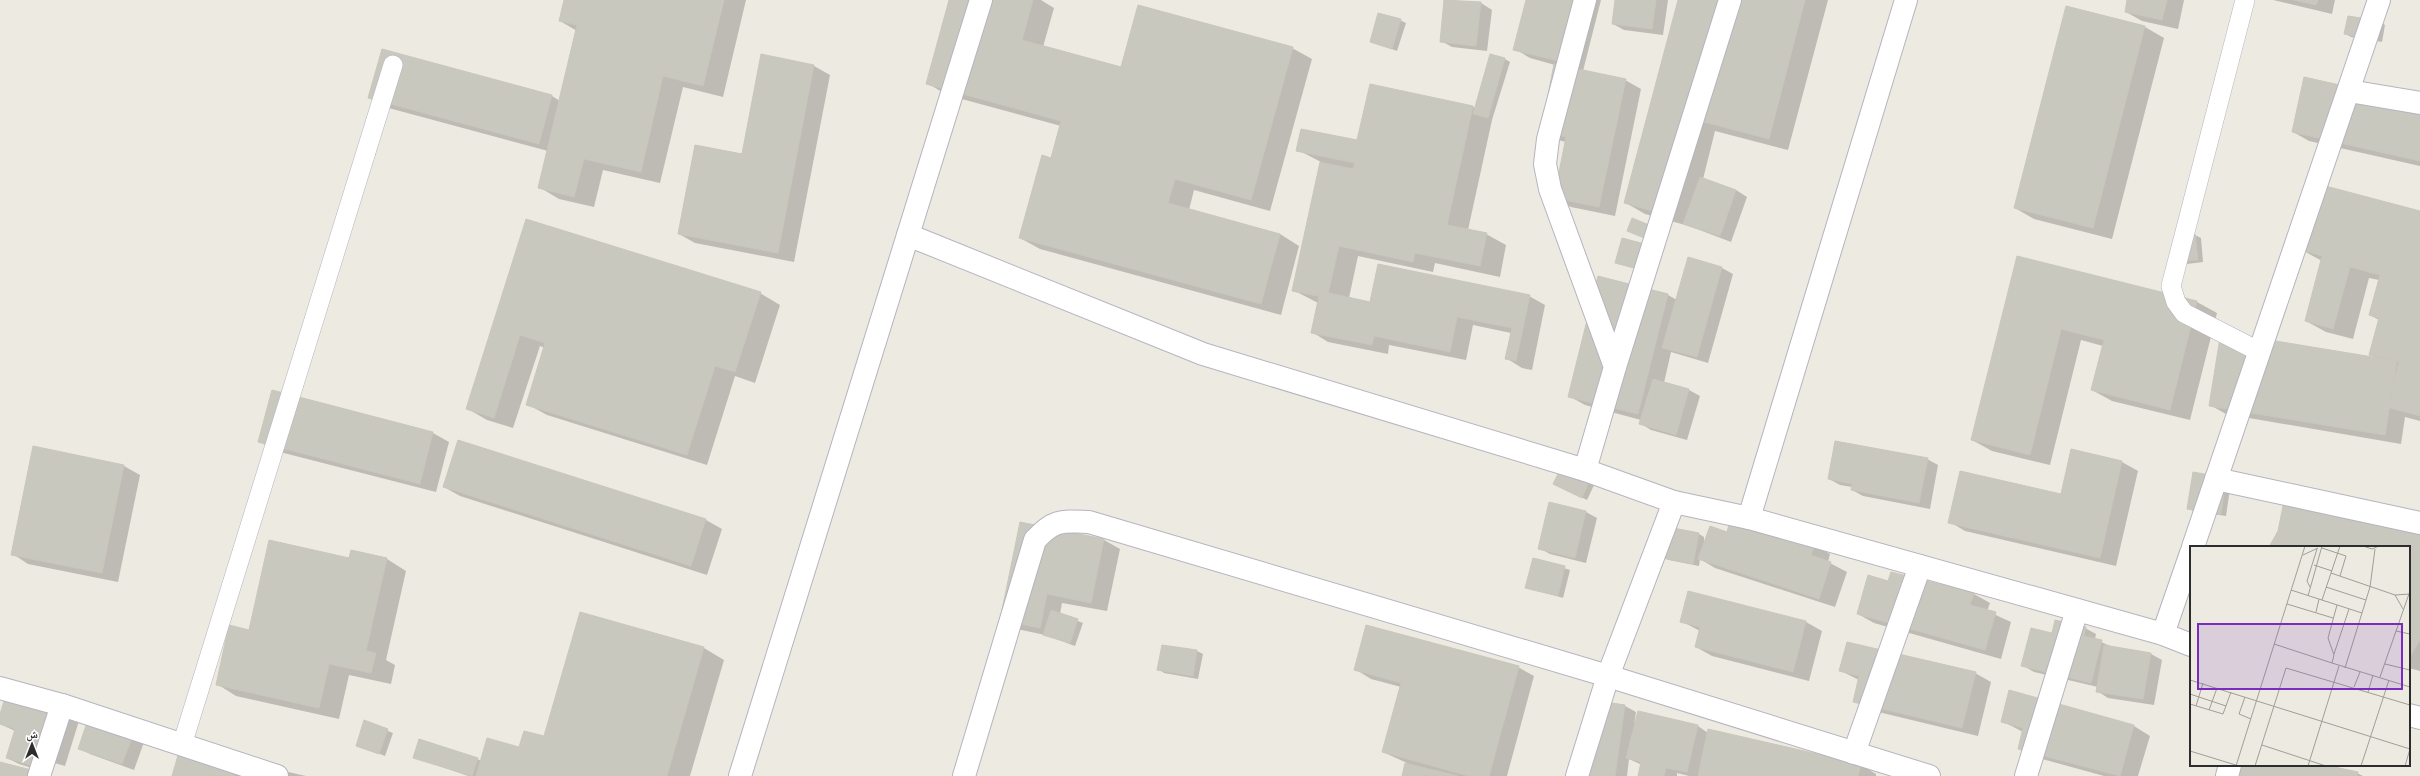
<svg xmlns="http://www.w3.org/2000/svg" width="2420" height="776" font-family="'Archivo Narrow','Noto Naskh Arabic',sans-serif">
<rect width="100%" height="100%" fill="#edeae1"/>
<!-- shadow -->
<g fill="#0003">
<polygon points="565,0 746,0 723,97 683,87 660,183 603,170 594,207 559,199 539,187 548,151 385,107 370,98 552,96 560,101 577,31 560,21"/>
<polygon points="950,0 1041,0 1054,8 1043,47 1122,68 1292,48 1312,59 1270,211 1194,190 1189,210 1280,234 1299,246 1281,315 1040,249 1020,238 1052,159 1061,126 947,95 927,83"/>
<polygon points="1445,0 1481,3 1492,10 1487,51 1452,47 1441,41"/>
<polygon points="1527,0 1601,0 1583,71 1625,80 1641,89 1615,216 1571,207 1555,198 1566,142 1558,140 1555,65 1530,58 1515,49"/>
<polygon points="1616,0 1668,0 1663,35 1624,30 1613,24"/>
<polygon points="1679,0 1828,0 1788,150 1715,131 1703,179 1736,190 1747,197 1731,242 1689,226 1645,214 1626,203"/>
<polygon points="2128,0 2184,0 2178,29 2142,21 2126,12"/>
<polygon points="2273,0 2335,0 2332,14"/>
<polygon points="1400,20 1406,23 1397,51 1371,41"/>
<polygon points="2380,22 2385,25 2382,42 2351,37 2346,34"/>
<polygon points="2145,27 2164,38 2112,239 2034,219 2015,208"/>
<polygon points="762,55 814,66 830,75 794,262 695,243 679,234 742,155"/>
<polygon points="1505,59 1510,62 1492,120 1468,230 1486,234 1506,245 1500,277 1435,263 1433,272 1358,256 1349,298 1371,303 1529,296 1545,305 1532,370 1522,368 1506,358 1511,333 1473,325 1466,360 1389,345 1388,354 1328,342 1312,332 1318,303 1293,290 1321,162 1298,150 1358,142 1473,107 1475,108"/>
<polygon points="2420,104 2420,166 2309,141 2293,132"/>
<polygon points="2420,212 2420,421 2405,417 2401,444 2226,414 2210,405 2379,360 2370,354 2379,320 2370,315 2379,280 2369,278 2353,339 2326,332 2306,321 2322,261 2302,250"/>
<polygon points="527,220 760,293 780,305 755,383 735,376 707,465 547,415 527,404 545,348 540,346 513,428 487,420 468,409"/>
<polygon points="2195,235 2201,238 2203,262 2187,264 2181,261 2179,236"/>
<polygon points="1661,251 1654,275 1616,262"/>
<polygon points="2018,257 2197,302 2217,313 2190,420 2112,401 2092,390 2103,346 2081,340 2050,465 1992,451 1972,440"/>
<polygon points="1722,268 1733,274 1708,363 1671,352 1664,383 1689,390 1700,396 1687,440 1651,430 1640,423 1641,420 1585,405 1569,396 1668,295 1677,300"/>
<polygon points="273,391 433,433 449,442 436,492 276,451 260,442"/>
<polygon points="459,441 706,520 722,529 707,575 460,496 444,487"/>
<polygon points="34,447 124,466 140,475 118,582 28,564 13,554"/>
<polygon points="2072,450 2122,462 2138,471 2116,566 1965,531 1950,522 2062,495"/>
<polygon points="1927,459 1938,465 1930,509 1863,496 1852,490 1852,487 1840,485 1829,479"/>
<polygon points="1562,467 1595,483 1587,500 1560,487"/>
<polygon points="2231,482 2226,516 2193,511 2188,508"/>
<polygon points="1550,503 1586,512 1597,518 1586,563 1550,554 1539,548"/>
<polygon points="2420,520 2420,671 2409,668 2409,547 2270,547"/>
<polygon points="1727,533 1814,545 1830,554 1828,562 1847,572 1835,607 1715,568 1700,559 1699,566 1669,560 1663,557 1699,534 1704,537 1704,545"/>
<polygon points="1104,540 1120,549 1107,611 1062,603 1060,614 1083,623 1075,646 1045,635 1017,629 1002,620"/>
<polygon points="350,559 387,559 406,571 386,660 395,665 391,684 349,675 339,719 236,696 217,684 250,631"/>
<polygon points="1534,559 1570,570 1563,598 1527,587"/>
<polygon points="1892,573 1974,594 1990,603 1987,611 2011,622 2001,659 1874,623 1858,614 1889,583"/>
<polygon points="581,613 704,648 724,660 690,776 468,776 414,757 477,759 482,761 545,738"/>
<polygon points="1681,621 1806,622 1822,631 1809,681 1712,656 1696,647 1700,631"/>
<polygon points="2085,628 2096,634 2095,639 2112,647 2151,654 2162,660 2154,705 2108,698 2097,691 2098,687 2034,672 2022,665 2052,634"/>
<polygon points="1163,646 1197,651 1203,654 1198,679 1164,673 1159,669"/>
<polygon points="1518,667 1534,676 1507,776 1403,776 1407,763 1383,752 1401,687 1371,679 1355,669"/>
<polygon points="1841,671 1975,673 1991,682 1978,736 1870,710 1854,701 1859,680"/>
<polygon points="2010,691 2134,726 2150,736 2138,776 2104,776 2035,757 2023,732 2002,721"/>
<polygon points="1625,706 1636,712 1634,725 1638,712 1698,726 1708,733 1861,765 1876,774 1876,776 1689,776 1677,773 1677,776 1639,776 1642,765 1629,759 1627,776 1582,776"/>
<polygon points="83,708 65,766 51,762 48,773 19,764 7,758 15,731 0,724 0,718"/>
<polygon points="365,722 393,733 385,756 357,745"/>
<polygon points="148,731 134,770 90,754 79,748"/>
<polygon points="254,764 306,776 173,776"/>
<polygon points="2320,765 2357,773 2363,776 2230,776"/>
</g>
<!-- building -->
<g fill="#c9c8bf" stroke="#c9c7bb">
<polygon points="564,0 724,0 703,86 663,76 641,172 584,159 574,197 538,188 577,25 559,21"/>
<polygon points="949,0 1033,0 1022,40 1121,67 1138,5 1293,47 1251,200 1175,179 1168,203 1280,234 1261,304 1019,238 1042,155 1051,158 1061,121 926,84"/>
<polygon points="1444,0 1481,2 1476,46 1440,42"/>
<polygon points="1526,0 1583,0 1567,63 1513,50"/>
<polygon points="1615,0 1656,0 1652,29 1612,24"/>
<polygon points="1678,0 1805,0 1769,139 1696,120 1671,216 1624,203"/>
<polygon points="2127,0 2167,0 2162,20 2125,12"/>
<polygon points="2294,0 2318,0 2316,5"/>
<polygon points="2066,6 2145,26 2093,228 2014,208"/>
<polygon points="1378,13 1401,19 1392,49 1370,42"/>
<polygon points="2348,16 2380,21 2377,40 2344,34"/>
<polygon points="382,49 552,95 539,144 368,98"/>
<polygon points="761,54 814,65 778,253 678,234 695,145 742,154"/>
<polygon points="1490,54 1505,58 1488,118 1473,114"/>
<polygon points="1554,64 1626,79 1599,207 1554,198 1566,137 1541,132"/>
<polygon points="2304,77 2420,103 2420,161 2292,132"/>
<polygon points="1370,84 1473,106 1447,225 1487,233 1480,266 1415,253 1413,262 1339,246 1327,298 1292,291 1320,162 1353,169 1355,163 1296,151 1301,129 1357,140"/>
<polygon points="1700,177 1736,190 1720,236 1683,224"/>
<polygon points="2318,184 2420,211 2420,416 2387,407 2399,362 2369,355 2379,318 2369,315 2380,275 2350,267 2333,329 2305,321 2322,256 2301,250"/>
<polygon points="1632,218 1659,229 1654,242 1627,231"/>
<polygon points="526,219 761,292 735,372 715,366 687,455 526,405 545,343 520,335 494,418 466,409"/>
<polygon points="2195,234 2198,260 2180,261 2178,235"/>
<polygon points="1622,238 1656,247 1649,272 1615,263"/>
<polygon points="2017,256 2197,301 2170,410 2091,390 2104,340 2061,329 2030,455 1971,440"/>
<polygon points="1688,257 1722,267 1697,357 1662,348"/>
<polygon points="1378,264 1530,295 1516,361 1505,359 1512,328 1457,317 1450,352 1374,336 1372,345 1311,333 1320,291 1370,302"/>
<polygon points="1598,276 1668,294 1638,414 1568,397"/>
<polygon points="2221,332 2397,361 2385,435 2209,406"/>
<polygon points="1653,379 1689,389 1676,435 1639,424"/>
<polygon points="272,390 433,432 420,484 258,442"/>
<polygon points="458,440 706,519 691,566 443,487"/>
<polygon points="1835,441 1928,458 1919,503 1851,490 1852,484 1828,479"/>
<polygon points="33,446 124,465 102,573 11,555"/>
<polygon points="2071,449 2122,461 2100,558 1948,523 1960,471 2061,494"/>
<polygon points="1562,466 1590,479 1582,498 1553,484"/>
<polygon points="2193,472 2226,478 2221,514 2187,509"/>
<polygon points="2284,501 2420,519 2420,640 2409,658 2409,547 2269,547 2278,531"/>
<polygon points="1549,502 1586,511 1575,558 1538,549"/>
<polygon points="1731,517 1815,544 1811,555 1831,562 1819,599 1698,559 1710,526 1727,532"/>
<polygon points="1020,522 1104,539 1091,603 1047,594 1040,628 1000,620"/>
<polygon points="1668,527 1699,533 1693,564 1662,558"/>
<polygon points="269,540 349,558 351,550 387,558 366,651 376,653 371,673 329,664 319,708 216,685 229,625 249,630"/>
<polygon points="1533,558 1565,566 1558,596 1525,588"/>
<polygon points="1891,572 1974,593 1970,605 1996,612 1985,650 1857,614 1868,575 1888,581"/>
<polygon points="1688,591 1806,621 1793,672 1695,647 1700,627 1680,622"/>
<polygon points="1051,610 1078,619 1070,643 1043,635"/>
<polygon points="580,612 704,647 667,776 476,776 487,738 519,747 524,731 544,736"/>
<polygon points="2055,620 2086,627 2084,636 2102,640 2091,683 2021,666 2031,628 2052,633"/>
<polygon points="1366,625 1519,666 1489,776 1469,776 1382,752 1401,683 1354,670"/>
<polygon points="1847,642 1976,672 1962,728 1853,702 1859,676 1839,671"/>
<polygon points="1162,645 1197,650 1193,676 1157,670"/>
<polygon points="2104,645 2151,653 2143,699 2096,692"/>
<polygon points="2009,690 2134,725 2120,776 2018,749 2023,728 2001,722"/>
<polygon points="1592,700 1625,705 1615,776 1581,776"/>
<polygon points="4,701 72,701 37,767 6,758 15,729 0,724 0,714"/>
<polygon points="92,708 137,724 122,764 78,749"/>
<polygon points="1638,711 1698,725 1687,772 1666,768 1664,776 1638,776 1641,762 1626,758"/>
<polygon points="364,720 388,729 379,754 356,746"/>
<polygon points="1708,729 1861,764 1858,776 1698,776"/>
<polygon points="183,738 240,755 234,776 172,776"/>
<polygon points="419,739 478,758 472,776 413,758"/>
<polygon points="0,762 39,772 38,776 0,776"/>
<polygon points="1405,763 1458,776 1402,776"/>
<polygon points="2231,765 2325,765 2358,772 2357,776 2229,776"/>
</g>
<g fill="none" stroke-linecap="round" stroke-linejoin="round">
<defs>
<g id="lane">
<polyline points="2245,0 2171,286 2176,302 2184,313 2260,352"/>
<polyline points="182,745 393,65"/>
</g>
<g id="street">
<polyline points="1585,0 1548,139 1545,164 1550,189 1615,367 1585,470 1674,502 1749,518 2163,634 2191,645"/>
<polyline points="2349,91 2420,103"/>
<polyline points="908,235 1203,354 1585,470"/>
<polyline points="1615,367 1730,0"/>
<polyline points="2216,479 2420,523"/>
<polyline points="1749,518 1906,0"/>
<polyline points="2193,547 2379,0"/>
<polyline points="2163,634 2191,553"/>
<polyline points="0,688 62,705 277,776"/>
<polyline points="2409,715 2420,718"/>
<polyline points="1854,753 1920,566"/>
<polyline points="39,776 62,705"/>
<polyline points="740,776 981,0"/>
<path d="M964 776 1035 540C1054 519 1062 521 1089 522L1608 676 1929 776"/>
<polyline points="1577,776 1608,676 1674,502"/>
<polyline points="2026,776 2077,610"/>
<polyline points="2227,776 2230,765"/>
</g>
</defs>
<!-- lane casing -->
<use href="#lane" stroke="#b5b4bf" stroke-width="20"/>
<!-- street casing -->
<use href="#street" stroke="#b5b4bf" stroke-width="24"/>
<!-- lane -->
<use href="#lane" stroke="#fff" stroke-width="19"/>
<!-- street -->
<use href="#street" stroke="#fff" stroke-width="22"/>
</g>
<!-- overview -->
<g transform="translate(2190 546)">
<rect width="220" height="220" fill="#edeae1"/>
<path fill="none" stroke="#a09e99" stroke-width="1" d="M173 0 182 3 189 0M132 2 156 10 150 30M113 9 128 2M124 19 142 25M141 27 205 49 220 48M120 41 117 35 127 3M136 41 176 54M101 44 172 67M205 49 213 63M118 50 132 0M132 54 150 0M97 58 143 72M147 59 138 92 144 109 142 117 220 141M126 66 129 53M206 85 220 88M84 98 142 117M144 108 159 63M195 118 220 124M155 122 180 41 185 3M190 131 220 45M0 134 220 203M164 141 170 126M178 146 183 129M0 148 36 160M55 151 49 168 61 173M0 158 33 168 41 146M6 160 13 137M19 164 27 142M72 199 136 220M0 205 49 220M46 220 115 0M65 220 96 122 220 159M118 220 149 120M171 220 199 134M215 220 220 203"/>
<path fill="#7b2cbf" fill-opacity="0.15" stroke="#7b2cbf" stroke-width="2" d="M8 78H212V143H8Z"/>
<rect width="220" height="220" fill="none" stroke="#2d2d2d" stroke-width="2"/>
</g>
<!-- north arrow -->
<g transform="translate(32 744)" stroke="#ffffff" stroke-width="3" paint-order="stroke">
<path d="M0-3L7 15L0 10L-7 15Z" fill="#2d2d2d"/>
<text y="-6" font-size="11" font-weight="bold" text-anchor="middle" fill="#2d2d2d">ش</text>
</g>
</svg>
